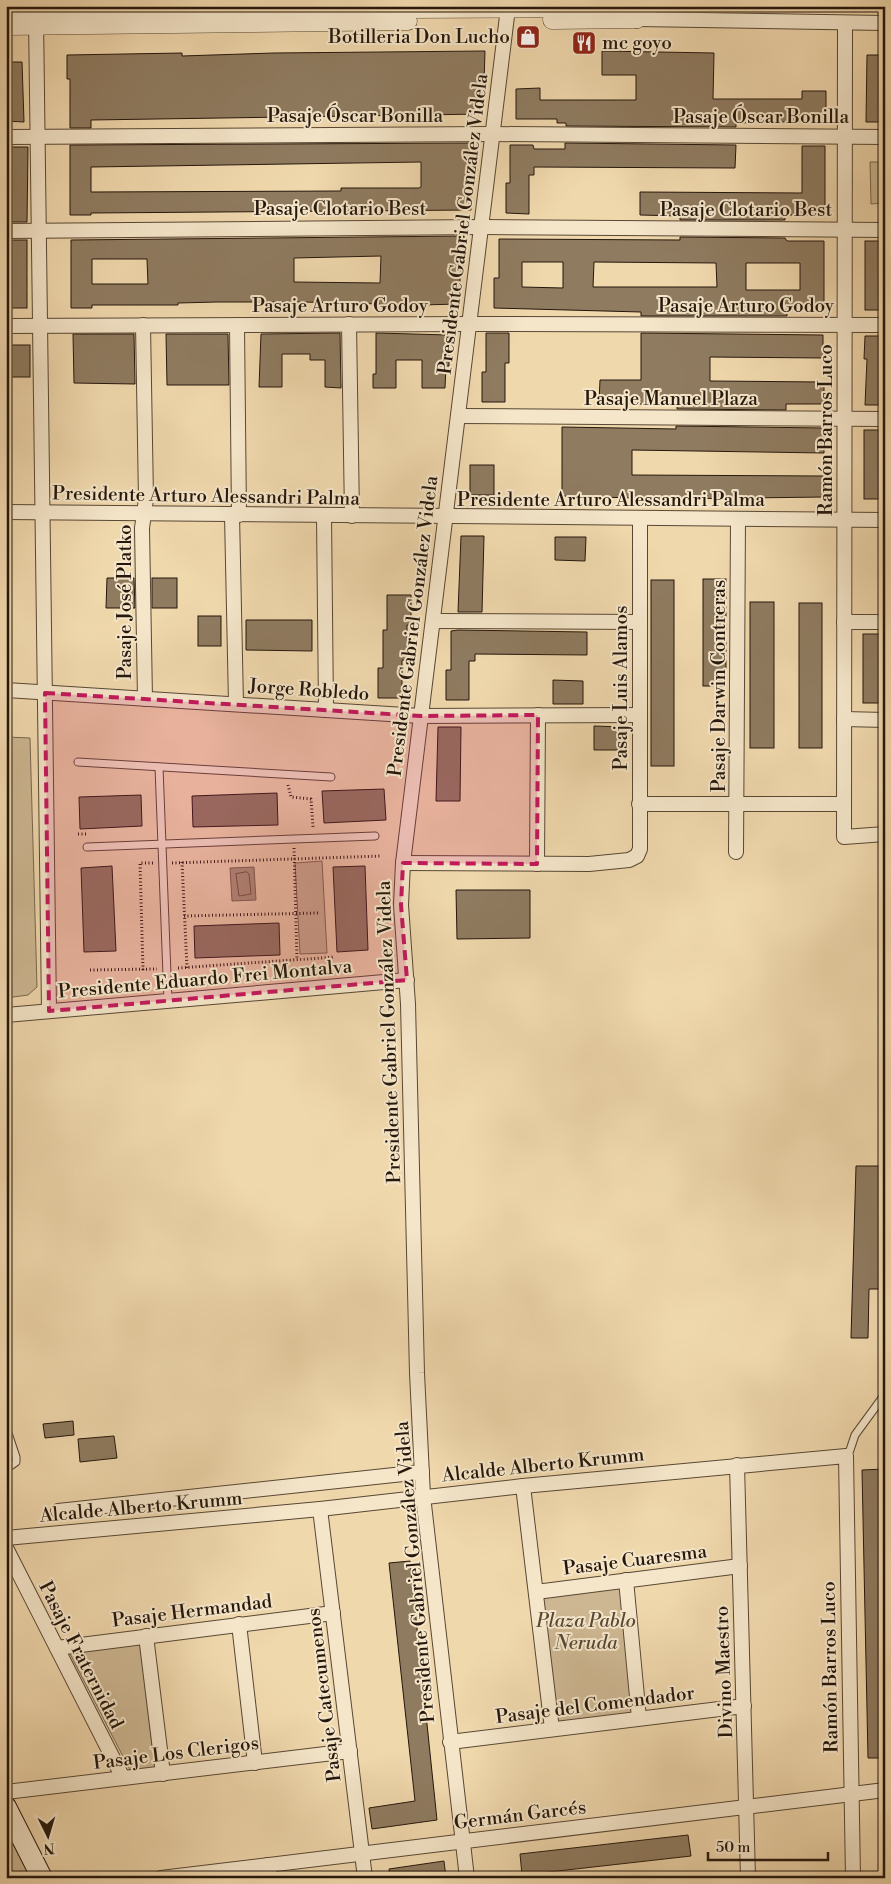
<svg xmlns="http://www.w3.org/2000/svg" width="891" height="1884" font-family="'Libre Bodoni',serif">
<rect width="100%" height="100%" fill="#f0d8ad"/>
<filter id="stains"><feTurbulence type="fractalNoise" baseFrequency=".004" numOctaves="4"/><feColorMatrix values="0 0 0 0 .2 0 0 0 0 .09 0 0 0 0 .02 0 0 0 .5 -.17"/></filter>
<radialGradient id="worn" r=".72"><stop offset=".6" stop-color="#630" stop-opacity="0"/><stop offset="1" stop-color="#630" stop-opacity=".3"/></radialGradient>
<!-- green -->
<g fill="#cdb792" stroke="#79674f">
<polygon points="870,162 885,162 885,203 871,204"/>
<polygon points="6,737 30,738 37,987 28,995 6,998"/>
<polygon points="322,861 327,953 300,954 295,863"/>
<polygon points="618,1586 624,1593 636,1711 632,1717 563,1725 556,1719 541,1600 545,1595"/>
<polygon points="140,1643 155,1769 131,1772 69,1652"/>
<polygon points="6,1826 33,1878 6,1878"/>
</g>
<!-- water -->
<polygon fill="#ab9676" stroke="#75634c" points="254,867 256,900 232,901 230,868"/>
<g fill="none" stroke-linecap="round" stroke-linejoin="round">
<!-- shore -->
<polygon stroke="#685641" stroke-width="1" points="247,872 249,874 251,894 239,896 236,874"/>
</g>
<!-- building -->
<g fill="#8f7b60" stroke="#25170c" fill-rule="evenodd">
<polygon points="485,51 483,114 91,120 91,128 70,128 70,79 67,79 67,55 182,53 182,56 274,53"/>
<polygon points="602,51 714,53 713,99 802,99 802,91 826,91 826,121 736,123 736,127 566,126 566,123 557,123 557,119 516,119 516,89 540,88 540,100 636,100 636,75 602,75"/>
<polygon points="867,55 885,55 885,122 866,122"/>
<polygon points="6,62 22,62 24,122 6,121"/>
<path d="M477 143V171H471V210L91 213V215H70V145ZM421 162V187L419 188H341V191L91 192V167Z"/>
<polygon points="565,143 736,145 735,168 534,167 534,175 529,175 529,214 506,213 506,183 510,183 510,145 533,145 534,149 565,149"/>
<polygon points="802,146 825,146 825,215 785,215 785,220 680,220 680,216 640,215 640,192 802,193"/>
<polygon points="7,147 28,147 27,222 6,222"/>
<path d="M464 236V265H460V304L380 306V304L303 302H217L178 303V305H92V308H71V240ZM381 256 380 283 294 282V258ZM92 259H147L148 284H92Z"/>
<path d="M680 237 785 238 787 241H824V309L787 310V316H641V312L494 308V278H499V239L680 240ZM522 262H563V288L522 287ZM594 262 716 263 717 287H593ZM746 263H800V290H746Z"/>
<rect x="6" y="240" width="21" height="68"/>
<rect x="865" y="241" width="20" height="69"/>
<polygon points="340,333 341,388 325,387 325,360 310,360 310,354 282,354 282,387 259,387 261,334"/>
<polygon points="376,333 449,335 449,366 446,366 445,388 422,388 422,360 396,360 396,388 373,388 373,374 376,374"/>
<polygon points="486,333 509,333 509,363 505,363 505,402 482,402 482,372 486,372"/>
<polygon points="641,333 823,335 823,358 710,357 710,381 824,382 824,404 786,404 786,410 677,409 677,405 599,403 600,380 641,380"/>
<polygon points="73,334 134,334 135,384 74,383"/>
<polygon points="166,334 228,334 229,385 167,385"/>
<polygon points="865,336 885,336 885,405 865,405 867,359 864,359"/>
<rect x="7" y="345" width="23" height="32"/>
<polygon points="676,426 824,428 824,453 632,450 632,475 825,476 825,497 670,499 562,496 562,427 676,429"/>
<rect x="864" y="430" width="21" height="69"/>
<rect x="470" y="465" width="24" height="30"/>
<polygon points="461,536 484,536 482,612 458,612"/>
<polygon points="555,537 586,537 585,561 555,560"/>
<polygon points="107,578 134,578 135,608 106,608"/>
<rect x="152" y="578" width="25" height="30"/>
<rect x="703" y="579" width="23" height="107"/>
<rect x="651" y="580" width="23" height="186"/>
<polygon points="387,595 411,595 411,625 407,625 407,660 402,660 402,698 378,698 378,668 383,668 383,630 387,630"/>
<rect x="750" y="602" width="24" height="146"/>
<rect x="799" y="603" width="23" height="145"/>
<rect x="198" y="616" width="23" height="30"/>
<polygon points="246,620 312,620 312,651 246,650"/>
<polygon points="458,630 587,632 587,655 475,654 475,661 469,661 469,700 446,700 446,670 451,670 451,631"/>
<rect x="863" y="634" width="22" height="69"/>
<polygon points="553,680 583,681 583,704 553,704"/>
<polygon points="594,726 624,727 624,750 594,750"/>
<polygon points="438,727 461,727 460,801 436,801"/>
<polygon points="384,789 386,820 324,823 322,791"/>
<polygon points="277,793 278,825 193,827 192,796"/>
<polygon points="141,795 142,826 80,829 79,797"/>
<polygon points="112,866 116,951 84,952 81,868"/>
<polygon points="365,866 368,950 337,952 333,867"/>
<polygon points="456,890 530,890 530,938 457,939"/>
<polygon points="279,923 280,955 195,958 194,926"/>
<polygon points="856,1166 885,1166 885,1289 869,1289 868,1338 851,1338"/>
<polygon points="73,1421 74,1435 45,1438 43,1424"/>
<polygon points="114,1436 117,1458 80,1462 78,1439"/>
<polygon points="885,1469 885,1758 868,1758 862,1470"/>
<polygon points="410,1561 437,1820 372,1829 369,1808 415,1801 389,1563"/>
<polygon points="688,1835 691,1856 522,1875 520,1854"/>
<polygon points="444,1861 446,1878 390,1878 389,1869"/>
</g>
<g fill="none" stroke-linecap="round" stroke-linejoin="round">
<defs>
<g id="service">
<polyline points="78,762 331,777"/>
<polyline points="159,767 168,1001"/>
<polyline points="87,847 375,836"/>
<polyline points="6,1427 16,1457 16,1462 6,1469"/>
<polyline points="846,1456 850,1450 855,1435 885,1394"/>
</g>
<g id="minor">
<polyline points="36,17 49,1011"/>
<polyline points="637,19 885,23"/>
<polyline points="845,23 844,837 885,834"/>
<polyline points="6,137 493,134 885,137"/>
<polyline points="6,231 481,227 885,230"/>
<polyline points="349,324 352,516"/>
<polyline points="143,325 146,499 142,528 145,699"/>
<polyline points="237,325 239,515"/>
<polyline points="6,326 469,324 885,325"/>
<polyline points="458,416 885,419"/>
<polyline points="6,512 885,520"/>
<polyline points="232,515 236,704"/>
<polyline points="324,516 326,710"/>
<polyline points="433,621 640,622"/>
<polyline points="844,622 885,622"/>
<polyline points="6,690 421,716 640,715"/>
<polyline points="844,719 885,720"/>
<polyline points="639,804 844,804"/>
<polyline points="736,852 738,519"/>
<polyline points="403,863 589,864 629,860 637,856 640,849 640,519"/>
<polyline points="537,864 538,715"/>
<polyline points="6,1015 407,980"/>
<polyline points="737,1465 748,1878"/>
<polyline points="523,1486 552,1729"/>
<polyline points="320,1509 365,1878"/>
<polyline points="58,1511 422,1472"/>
<polyline points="6,1538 320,1509 523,1486 846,1456 853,1878"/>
<polyline points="6,1548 123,1778"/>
<polyline points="626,1580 639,1718"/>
<polyline points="536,1592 740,1566"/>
<polyline points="239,1624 255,1763"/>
<polyline points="146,1636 163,1774"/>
<polyline points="57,1648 333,1613"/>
<polyline points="450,1742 744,1706"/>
<polyline points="6,1792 350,1751"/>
<polyline points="268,1865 270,1878"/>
<polyline points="161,1878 885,1790"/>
<polyline points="467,1878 423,1496 417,1373 408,1004 401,905 403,863 421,716 508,8"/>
</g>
<g id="tertiary">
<polyline points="6,11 613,8 637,19"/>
<polyline points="637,19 650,6"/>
<polyline points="552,20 633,19"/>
<polyline points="6,26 408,21"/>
</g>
<polyline id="secondary" points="6,1807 42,1878"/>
</defs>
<!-- service casing -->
<use href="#service" stroke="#584734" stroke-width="9"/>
<!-- minor casing -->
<use href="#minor" stroke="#584734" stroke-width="16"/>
<!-- tertiary casing -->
<use href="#tertiary" stroke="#584734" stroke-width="19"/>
<!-- secondary casing -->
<use href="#secondary" stroke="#25170c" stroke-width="22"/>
<!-- path -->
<g stroke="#25170c" stroke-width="3" stroke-dasharray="1 2.5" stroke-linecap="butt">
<polyline points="288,785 291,797 311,799 313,827"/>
<polyline points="78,834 88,834"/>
<polyline points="294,848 297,960"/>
<polyline points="182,862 187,968"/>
<polyline points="172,863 381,856"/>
<polyline points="184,916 318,913"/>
<polyline points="178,968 335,957"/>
<polyline points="90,970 157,969"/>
<polyline points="143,970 140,863 153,863"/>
<polyline points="6,1861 15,1878"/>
</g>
<!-- service -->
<use href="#service" stroke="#f5e6ca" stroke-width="7"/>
<!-- minor -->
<use href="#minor" stroke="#f5e6ca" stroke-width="14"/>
<!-- tertiary -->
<use href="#tertiary" stroke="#f5e6ca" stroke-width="18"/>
<!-- secondary -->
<use href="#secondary" stroke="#f5e6ca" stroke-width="20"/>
</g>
<!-- marked area -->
<path fill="#c2185b" fill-opacity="0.2" stroke="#c2185b" stroke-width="4" stroke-dasharray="10 6" stroke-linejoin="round" d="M45 693 421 716 538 715 537 864 403 863 401 905 407 980 49 1011Z"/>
<!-- icons -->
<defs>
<symbol id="shop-square" viewBox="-11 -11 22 22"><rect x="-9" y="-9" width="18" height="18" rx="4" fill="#8f2418" stroke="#f5e6ca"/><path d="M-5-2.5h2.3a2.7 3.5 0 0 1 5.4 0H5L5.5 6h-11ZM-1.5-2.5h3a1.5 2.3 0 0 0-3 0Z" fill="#fff"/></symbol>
<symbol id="restaurant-square" viewBox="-11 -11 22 22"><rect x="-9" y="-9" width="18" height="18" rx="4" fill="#8f2418" stroke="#f5e6ca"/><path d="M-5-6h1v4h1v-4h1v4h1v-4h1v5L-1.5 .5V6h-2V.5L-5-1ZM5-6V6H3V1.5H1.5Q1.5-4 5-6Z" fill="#fff"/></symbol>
</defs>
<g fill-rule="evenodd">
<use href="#shop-square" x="514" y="23" width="28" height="28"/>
<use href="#restaurant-square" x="570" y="29" width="28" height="28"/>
</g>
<g text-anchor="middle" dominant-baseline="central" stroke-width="4" stroke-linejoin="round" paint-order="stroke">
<!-- poi labels -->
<g font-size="19" fill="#25170c" stroke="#f5e6ca" text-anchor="end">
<text x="510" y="37">Botilleria Don Lucho</text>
<text x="602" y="43" text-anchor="start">mc goyo</text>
</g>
<!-- street labels -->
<g font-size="19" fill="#25170c" stroke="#f5e6ca">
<text x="355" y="116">Pasaje Óscar Bonilla</text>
<text x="761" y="117">Pasaje Óscar Bonilla</text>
<text x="340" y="209">Pasaje Clotario Best</text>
<text x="746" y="210">Pasaje Clotario Best</text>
<text transform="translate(463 224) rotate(-83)">Presidente Gabriel González Videla</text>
<text x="340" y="306">Pasaje Arturo Godoy</text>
<text x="746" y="306">Pasaje Arturo Godoy</text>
<text x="671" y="399">Pasaje Manuel Plaza</text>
<text transform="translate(826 430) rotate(-90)">Ramón Barros Luco</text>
<text transform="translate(206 496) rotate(1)">Presidente Arturo Alessandri Palma</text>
<text x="611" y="500">Presidente Arturo Alessandri Palma</text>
<text transform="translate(125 602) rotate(-90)">Pasaje José Platko</text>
<text transform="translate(413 626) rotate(-83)">Presidente Gabriel González Videla</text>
<text transform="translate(719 686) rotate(-90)">Pasaje Darwin Contreras</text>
<text transform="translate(621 688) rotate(-90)">Pasaje Luis Alamos</text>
<text transform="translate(309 690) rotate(4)">Jorge Robledo</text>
<text transform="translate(205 979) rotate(-5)">Presidente Eduardo Frei Montalva</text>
<text transform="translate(389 1032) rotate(-92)">Presidente Gabriel González Videla</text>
<text transform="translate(543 1465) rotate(-6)">Alcalde Alberto Krumm</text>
<text transform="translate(141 1507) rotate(-5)">Alcalde Alberto Krumm</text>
<text transform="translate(635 1560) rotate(-7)">Pasaje Cuaresma</text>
<text transform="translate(415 1572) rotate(-95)">Presidente Gabriel González Videla</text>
<text transform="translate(192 1611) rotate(-7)">Pasaje Hermandad</text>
<text transform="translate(81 1655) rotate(63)">Pasaje Fraternidad</text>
<text transform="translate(830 1667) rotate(-91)">Ramón Barros Luco</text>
<text transform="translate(724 1672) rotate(-92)">Divino Maestro</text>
<text transform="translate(324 1695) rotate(-97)">Pasaje Catecumenos</text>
<text transform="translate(595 1705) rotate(-7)">Pasaje del Comendador</text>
<text transform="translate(176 1753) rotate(-7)">Pasaje Los Clerigos</text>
<text transform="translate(520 1815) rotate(-7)">Germán Garcés</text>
</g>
<!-- park labels -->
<g font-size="19" font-style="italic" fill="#574734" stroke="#f5e6ca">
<text x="586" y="1621">Plaza Pablo<tspan x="586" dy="22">Neruda</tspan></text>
</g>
</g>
<!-- margin -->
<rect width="891" height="1884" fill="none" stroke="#f0d8ad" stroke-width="25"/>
<rect x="8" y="8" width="876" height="1869" fill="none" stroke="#25170c" stroke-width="2.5"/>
<rect x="12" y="12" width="866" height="1859" fill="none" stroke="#25170c"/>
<!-- north arrow -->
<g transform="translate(48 1836) rotate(175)" stroke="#f5e6ca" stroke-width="4" paint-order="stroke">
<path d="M0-4L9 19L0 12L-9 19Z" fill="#25170c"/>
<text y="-8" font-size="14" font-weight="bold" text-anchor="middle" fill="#25170c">N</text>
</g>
<!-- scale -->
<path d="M708 1852v8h120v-8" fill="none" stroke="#25170c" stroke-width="2.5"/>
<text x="716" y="1852" font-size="15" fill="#25170c" stroke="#f5e6ca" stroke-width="4" paint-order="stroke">50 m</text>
<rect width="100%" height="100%" filter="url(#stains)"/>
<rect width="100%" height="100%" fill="url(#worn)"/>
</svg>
